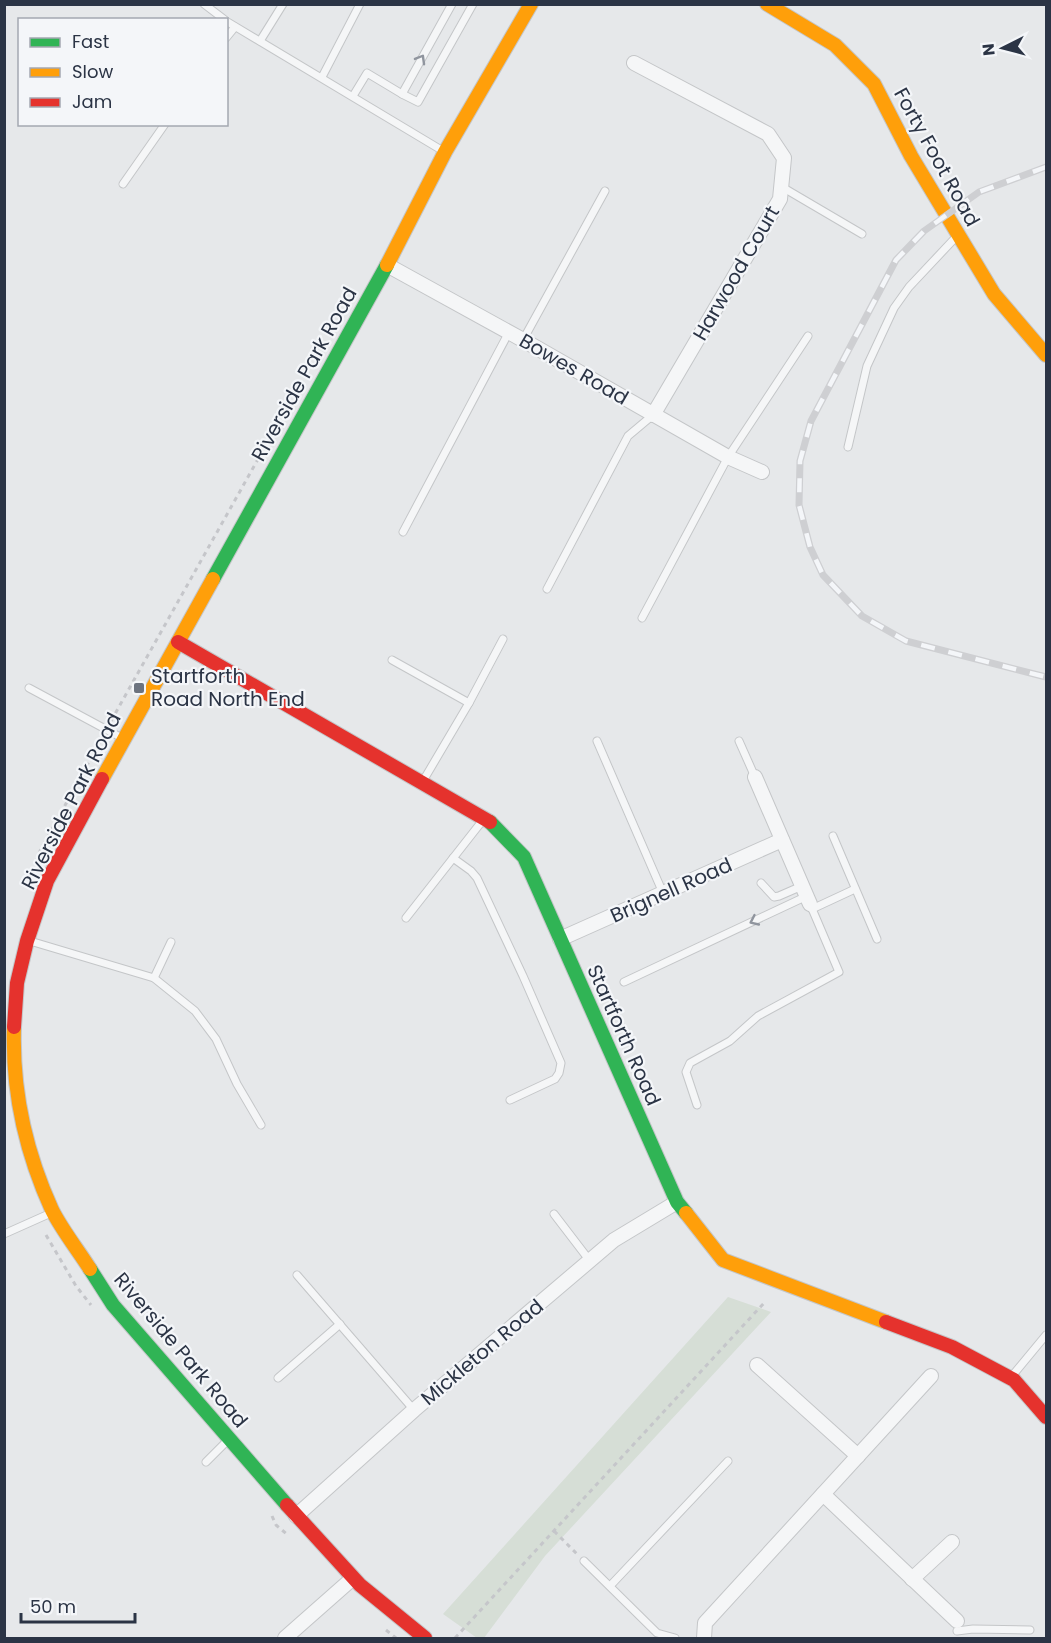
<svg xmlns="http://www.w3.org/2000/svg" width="1051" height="1643" font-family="Poppins,sans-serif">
<rect width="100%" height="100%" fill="#e6e8ea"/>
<!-- green -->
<polygon fill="#d6ded6" points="728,1297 771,1312 545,1556 484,1638 477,1638 443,1614"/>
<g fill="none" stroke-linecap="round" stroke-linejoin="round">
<defs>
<g id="lane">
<polyline points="204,4 225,20"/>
<polyline points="452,4 402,94 418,102 473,4"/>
<polyline points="226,21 443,151"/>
<polyline points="226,38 235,27"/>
<polyline points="260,41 283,4"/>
<polyline points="322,77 360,4"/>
<polyline points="353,96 367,73 402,94"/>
<polyline points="123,184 165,124"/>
<polyline points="782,187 862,234"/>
<polyline points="523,340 605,191"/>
<polyline points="848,447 867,366 894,308 909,287 956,237"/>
<polyline points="403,532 509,332"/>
<polyline points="547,589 628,436 653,415"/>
<polyline points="642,618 728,457 808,336"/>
<polyline points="392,660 469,703"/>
<polyline points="29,688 122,738"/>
<polyline points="597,741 663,893"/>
<polyline points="739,741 755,777"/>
<polyline points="423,781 469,703 503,639"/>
<polyline points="833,836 877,939"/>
<polyline points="453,858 471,871 477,878 523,976 561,1063 559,1073 555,1079 510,1100"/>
<polyline points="761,883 774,897 779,896 802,886"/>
<polyline points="812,909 855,889"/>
<polyline points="406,918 483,820"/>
<polyline points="30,941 154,978 195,1011 216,1039 237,1084 261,1125"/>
<polyline points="154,978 171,942"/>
<polyline points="624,982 807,896"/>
<polyline points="697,1105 686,1072 690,1063 730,1041 758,1016 839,972 810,904"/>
<polyline points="554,1214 590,1261"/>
<polyline points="4,1234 51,1213"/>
<polyline points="297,1275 414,1410"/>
<polyline points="1012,1376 1046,1335"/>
<polyline points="278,1378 340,1324"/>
<polyline points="206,1462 227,1441"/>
<polyline points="584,1561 657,1633 675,1638"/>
<polyline points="610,1586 728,1461"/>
<polyline points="957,1631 973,1629 1030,1630"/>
</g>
<g id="street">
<polyline points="634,63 768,134 784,158 780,199 653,415"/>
<polyline points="387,265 523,340 728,457 762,472"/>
<polyline points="755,777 810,904"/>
<polyline points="560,939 782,840"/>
<polyline points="757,1365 858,1456"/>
<polyline points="823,1494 957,1621"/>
<polyline points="296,1516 414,1410 614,1240 677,1202"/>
<polyline points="912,1579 952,1542"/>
<polyline points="285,1638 353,1578"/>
<polyline points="704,1638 705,1623 931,1376"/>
</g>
<g id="fast">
<polyline points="213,579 387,265"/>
<polyline points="490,822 524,857 677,1202 686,1213"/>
<polyline points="90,1269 113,1305 287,1505"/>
</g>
<g id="slow">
<polyline points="767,4 835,45 874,84 911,156 994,294 1046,355"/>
<polyline points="387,265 445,152 531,4"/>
<polyline points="102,779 213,579"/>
<path d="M14 1027C12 1090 26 1153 52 1210 62 1230 78 1250 90 1269"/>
<polyline points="686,1213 723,1260 886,1322"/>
</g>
<g id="jam">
<polyline points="178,642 490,822"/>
<polyline points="14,1027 17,983 27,941 47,881 102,779"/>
<polyline points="886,1322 952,1347 1014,1380 1046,1417"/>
<polyline points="287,1505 360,1585 425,1638"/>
</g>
</defs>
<!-- lane casing -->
<use href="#lane" stroke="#c4c6c8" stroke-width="9"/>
<!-- street casing -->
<use href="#street" stroke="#c4c6c8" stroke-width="16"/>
<!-- fast casing -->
<use href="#fast" stroke="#c4c6c8" stroke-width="16"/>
<!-- slow casing -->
<use href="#slow" stroke="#c4c6c8" stroke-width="16"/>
<!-- jam casing -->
<use href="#jam" stroke="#c4c6c8" stroke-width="16"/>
<!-- path -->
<g stroke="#c5c6ca" stroke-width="3" stroke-dasharray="4.5 4.5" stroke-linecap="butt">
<polyline points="111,721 262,452"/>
<polyline points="36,862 40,851 102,738"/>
<polyline points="46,1235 76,1286 91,1305"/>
<polyline points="272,1516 276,1525 289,1536"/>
<polyline points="554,1531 578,1555"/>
<polyline points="386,1630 396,1638"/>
<polyline points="455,1638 764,1303"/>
</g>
<!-- lane -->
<use href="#lane" stroke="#f5f6f7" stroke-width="7"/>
<!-- street -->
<use href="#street" stroke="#f5f6f7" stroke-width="14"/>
<!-- fast -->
<use href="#fast" stroke="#30b455" stroke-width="14"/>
<!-- slow -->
<use href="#slow" stroke="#ff9f0a" stroke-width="14"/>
<!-- jam -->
<use href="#jam" stroke="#e5322d" stroke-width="14"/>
<defs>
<polyline id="rail" points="1046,167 979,192 924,231 896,260 811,421 800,461 799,505 810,547 823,575 862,616 906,641 1046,677"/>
</defs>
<!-- rail casing -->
<use href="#rail" stroke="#cecfd2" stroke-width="7"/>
<!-- rail -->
<use href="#rail" stroke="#f4f6f9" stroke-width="4.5" stroke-dasharray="14" stroke-linecap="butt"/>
</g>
<!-- one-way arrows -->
<defs><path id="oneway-chevron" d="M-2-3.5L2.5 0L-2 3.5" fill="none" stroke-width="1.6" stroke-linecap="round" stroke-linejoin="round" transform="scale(1.5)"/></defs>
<g stroke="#90959e">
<use href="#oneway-chevron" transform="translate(421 59) rotate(-60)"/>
<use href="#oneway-chevron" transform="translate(754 921) rotate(155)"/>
</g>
<!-- markers -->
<rect fill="#6c737f" stroke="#f4f6f9" stroke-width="2" x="133" y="682" width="12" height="12" rx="3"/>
<g text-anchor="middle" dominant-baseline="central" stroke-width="4.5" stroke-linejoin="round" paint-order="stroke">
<!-- street labels -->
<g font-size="20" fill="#2b3445" stroke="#f4f6f9">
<text transform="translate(937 157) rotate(61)">Forty Foot Road</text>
<text transform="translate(736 273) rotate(-60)">Harwood Court</text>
<text transform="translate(574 369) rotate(30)">Bowes Road</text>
<text transform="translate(304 374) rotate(-61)">Riverside Park Road</text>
<text transform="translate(71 801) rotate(-63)">Riverside Park Road</text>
<text transform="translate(671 890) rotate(-24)">Brignell Road</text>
<text transform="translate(624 1035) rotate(66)">Startforth Road</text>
<text transform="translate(181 1350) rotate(50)">Riverside Park Road</text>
<text transform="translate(482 1352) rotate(-40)">Mickleton Road</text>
</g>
<!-- poi labels -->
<g font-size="20" fill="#2b3445" stroke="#f4f6f9" text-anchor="start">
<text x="151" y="676">Startforth<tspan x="151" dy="23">Road North End</tspan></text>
</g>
</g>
<!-- border -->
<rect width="1051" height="1643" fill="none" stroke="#2b3445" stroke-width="12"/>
<!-- legend -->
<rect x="18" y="18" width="210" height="108" fill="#f4f6f9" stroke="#a4a8b1" stroke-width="1.5"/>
<rect x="30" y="38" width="30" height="9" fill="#30b455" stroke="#a4a8b1" stroke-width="1.5"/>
<text x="72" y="48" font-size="18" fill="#2b3445">Fast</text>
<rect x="30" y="68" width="30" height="9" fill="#ff9f0a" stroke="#a4a8b1" stroke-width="1.5"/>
<text x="72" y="78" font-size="18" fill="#2b3445">Slow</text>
<rect x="30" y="98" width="30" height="9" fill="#e5322d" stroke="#a4a8b1" stroke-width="1.5"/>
<text x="72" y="108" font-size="18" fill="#2b3445">Jam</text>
<!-- north arrow -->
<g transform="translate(1003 48) rotate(264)" stroke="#f4f6f9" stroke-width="4.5" paint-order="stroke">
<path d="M0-4.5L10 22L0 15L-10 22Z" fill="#2b3445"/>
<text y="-9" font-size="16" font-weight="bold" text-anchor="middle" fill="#2b3445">N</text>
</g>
<!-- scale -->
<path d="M21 1613v9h114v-9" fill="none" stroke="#2b3445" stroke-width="3"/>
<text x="30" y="1613" font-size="18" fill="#2b3445" stroke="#f4f6f9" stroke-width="4.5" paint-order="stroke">50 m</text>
</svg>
